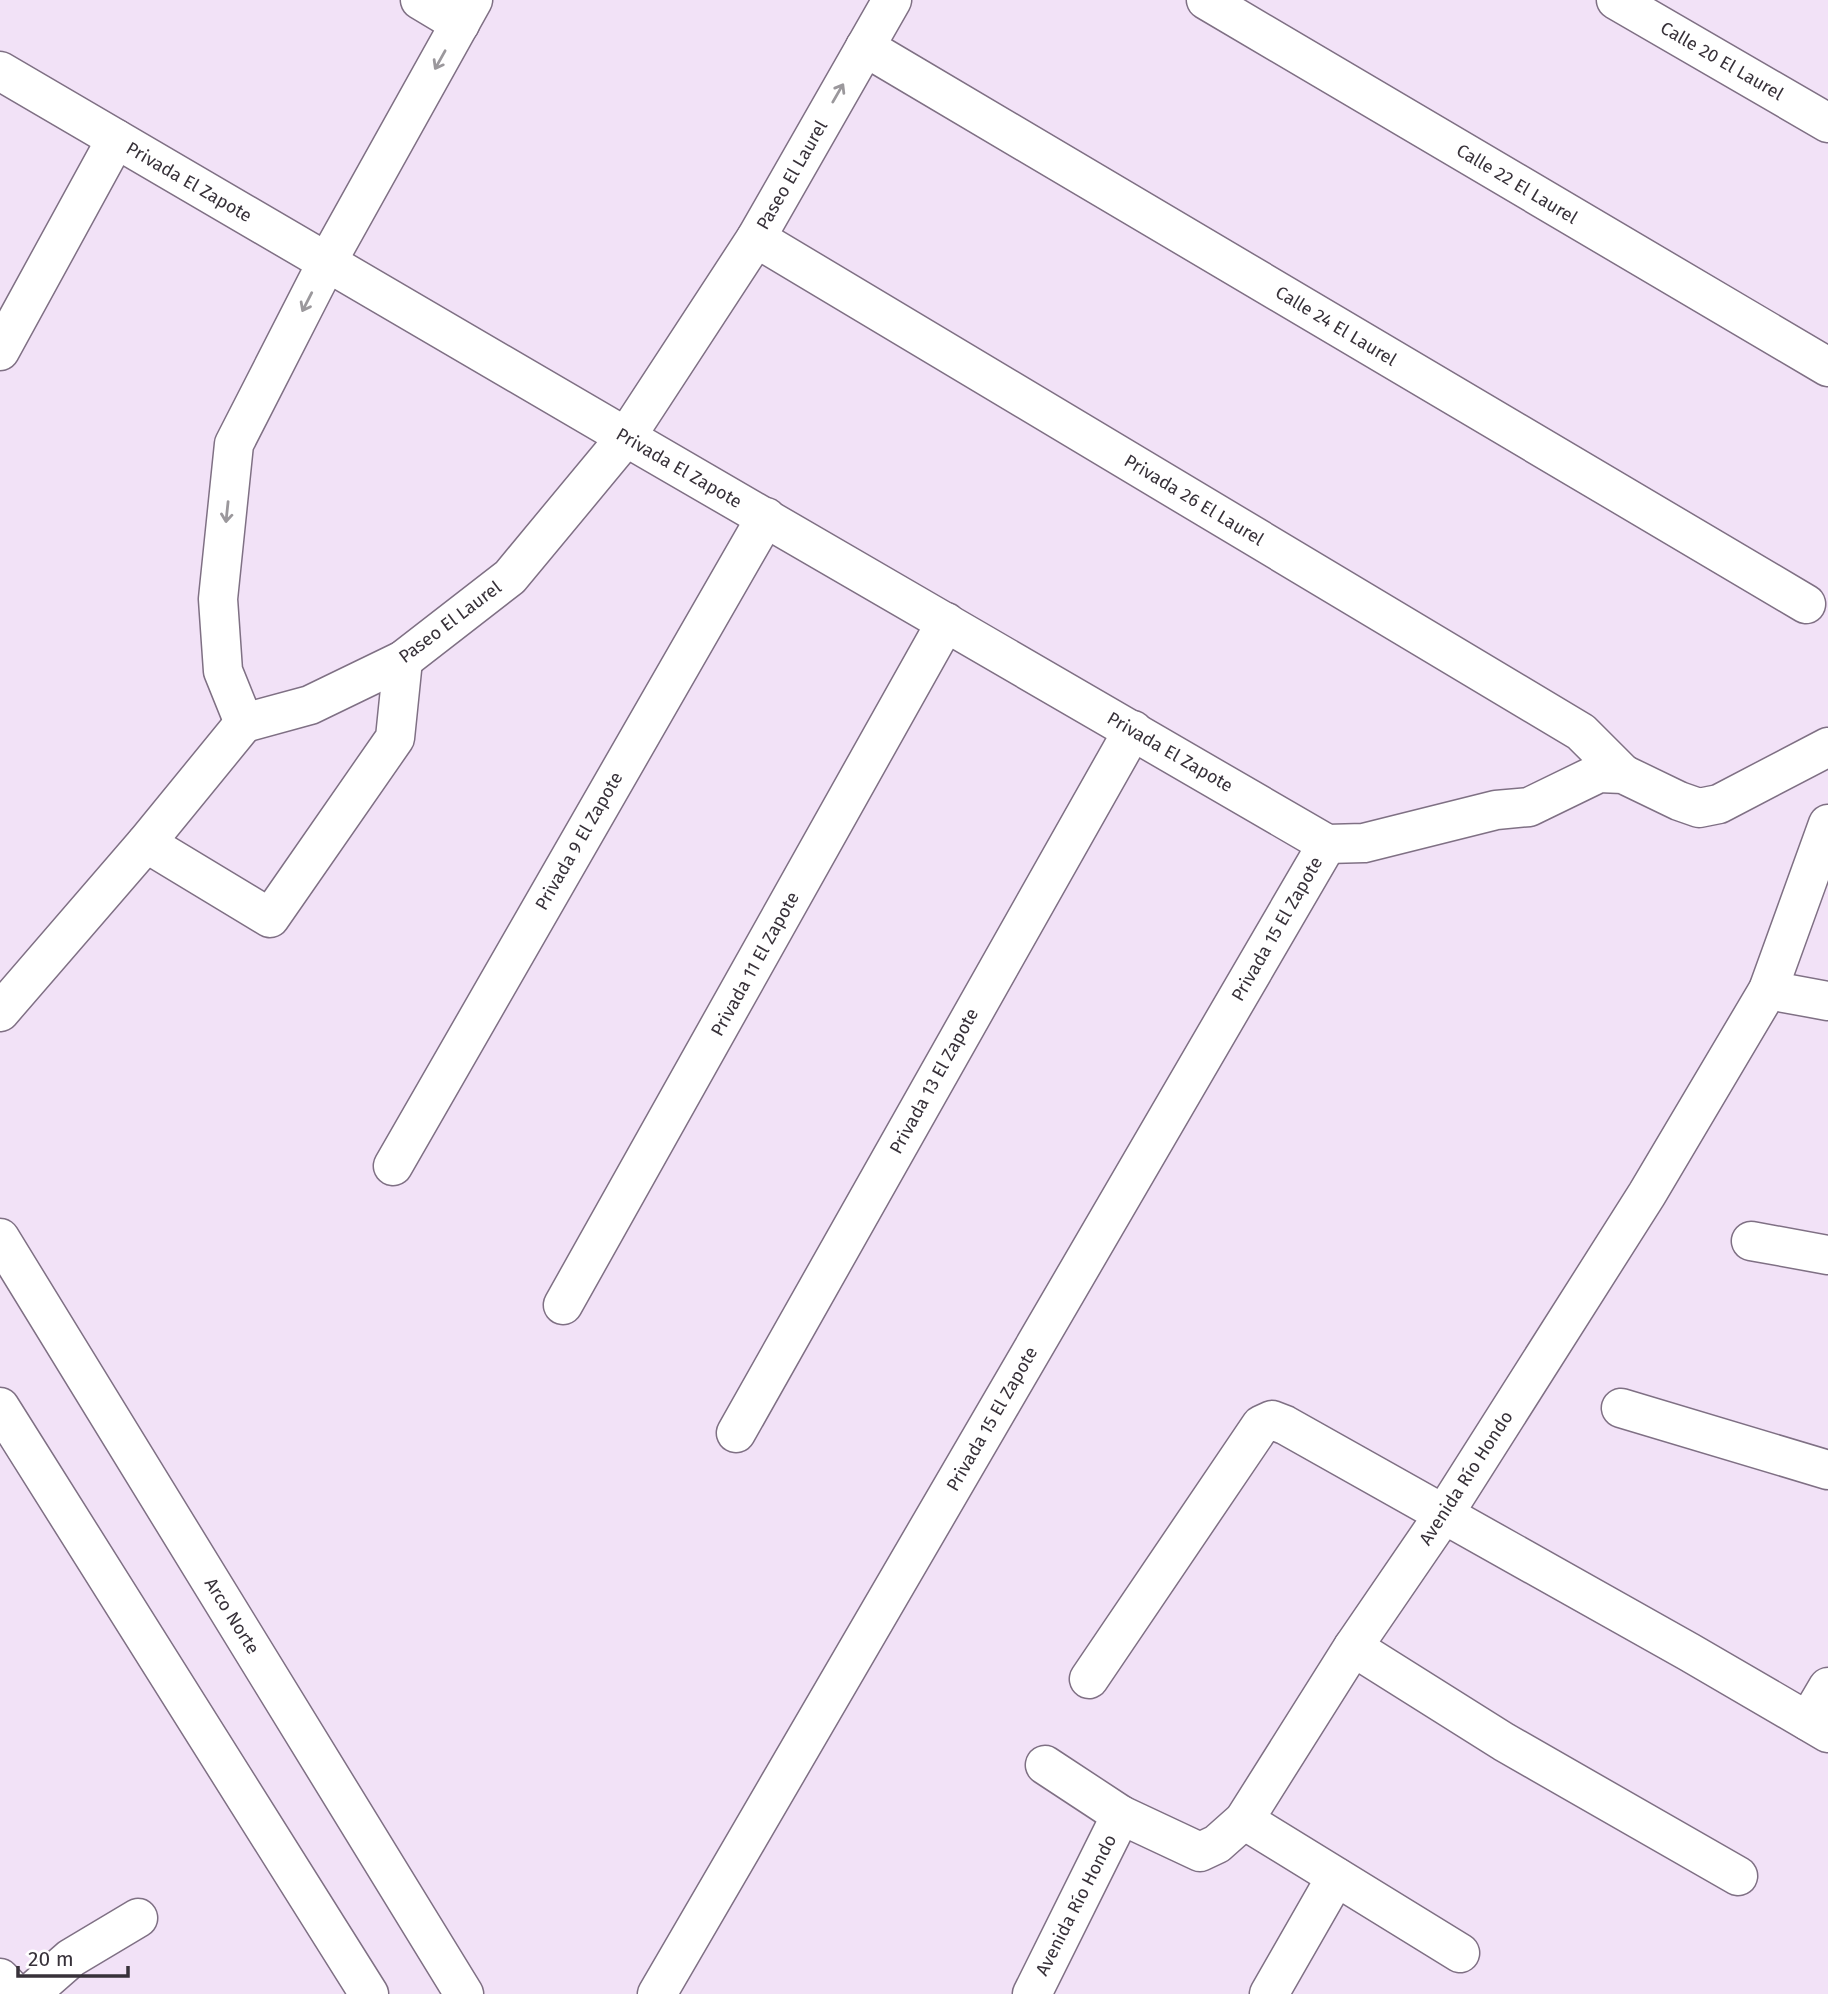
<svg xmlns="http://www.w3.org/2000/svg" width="1828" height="1994" font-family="'Fira Sans',sans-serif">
<rect width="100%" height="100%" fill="#f2e2f7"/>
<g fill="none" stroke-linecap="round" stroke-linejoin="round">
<defs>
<g id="minor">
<polyline points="420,0 460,24"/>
<polyline points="1206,0 1828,367"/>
<polyline points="1616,0 1828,123"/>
<polyline points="865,47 1806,604"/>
<polyline points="0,71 626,437 1327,844 1364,843 1496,810 1529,807 1599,773 1623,774 1679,801 1699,808 1719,804 1828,747"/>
<polyline points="756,238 1581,732 1623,774"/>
<polyline points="0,351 116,139"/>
<polyline points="244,723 310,705 403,660 510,577 626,437 756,238 892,0"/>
<polyline points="244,723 223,671 218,599 234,444 327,262 473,0"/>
<polyline points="146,843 270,918 395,738 403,660"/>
<polyline points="1768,990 1828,1001"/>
<polyline points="0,1012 146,843 244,723"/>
<polyline points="393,1166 766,517"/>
<polyline points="1751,1241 1828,1255"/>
<polyline points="563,1305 946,622"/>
<polyline points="0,1407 369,1994"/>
<polyline points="1621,1408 1828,1470"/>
<polyline points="736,1433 1133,730"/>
<polyline points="1353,1647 1504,1742 1738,1876"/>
<polyline points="1089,1679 1261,1425 1272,1420 1285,1425 1689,1652 1828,1733"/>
<polyline points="1808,1721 1828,1687"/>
<polyline points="1045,1765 1121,1815"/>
<polyline points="1244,1820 1460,1953"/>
<polyline points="0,1978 15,1994"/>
<polyline points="30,1994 71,1958 138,1918"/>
<polyline points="657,1994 1327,844"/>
<polyline points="1269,1994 1336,1877"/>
</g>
<g id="major">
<polyline points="0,1238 464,1994"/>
<polyline points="1032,1994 1121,1815 1200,1852 1217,1844 1244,1820 1353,1647 1444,1514 1647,1194 1768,990 1828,824"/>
</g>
</defs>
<!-- minor casing -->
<use href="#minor" stroke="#7f7084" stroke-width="41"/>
<!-- major casing -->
<use href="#major" stroke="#7f7084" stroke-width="41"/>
<!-- minor -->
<use href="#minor" stroke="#fff" stroke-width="38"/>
<!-- major -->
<use href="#major" stroke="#fff" stroke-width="38"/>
</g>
<!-- one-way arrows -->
<defs><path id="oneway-shaft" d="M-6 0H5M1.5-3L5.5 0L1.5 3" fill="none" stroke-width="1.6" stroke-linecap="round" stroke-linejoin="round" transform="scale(1.75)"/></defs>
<g stroke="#9b989c">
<use href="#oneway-shaft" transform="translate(440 60) rotate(119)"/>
<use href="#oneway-shaft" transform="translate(838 93) rotate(-60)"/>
<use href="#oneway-shaft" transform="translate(307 302) rotate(117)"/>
<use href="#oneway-shaft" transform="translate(227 512) rotate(96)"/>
</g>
<g text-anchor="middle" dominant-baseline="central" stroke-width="5" stroke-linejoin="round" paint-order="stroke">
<!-- street labels -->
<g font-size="18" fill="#373139" stroke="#fff">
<text transform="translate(1722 61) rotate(30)">Calle 20 El Laurel</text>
<text transform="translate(792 175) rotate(-60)">Paseo El Laurel</text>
<text transform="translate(189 182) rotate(30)">Privada El Zapote</text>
<text transform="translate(1517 184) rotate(31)">Calle 22 El Laurel</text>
<text transform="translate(1336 326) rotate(31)">Calle 24 El Laurel</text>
<text transform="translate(679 468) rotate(30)">Privada El Zapote</text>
<text transform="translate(1194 500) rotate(31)">Privada 26 El Laurel</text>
<text transform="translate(450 622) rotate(-37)">Paseo El Laurel</text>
<text transform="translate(1170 752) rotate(30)">Privada El Zapote</text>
<text transform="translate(579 841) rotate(-60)">Privada 9 El Zapote</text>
<text transform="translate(1277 929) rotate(-60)">Privada 15 El Zapote</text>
<text transform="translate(755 964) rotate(-61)">Privada 11 El Zapote</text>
<text transform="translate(934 1081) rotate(-61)">Privada 13 El Zapote</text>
<text transform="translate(992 1419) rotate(-60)">Privada 15 El Zapote</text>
<text transform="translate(1466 1478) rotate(-57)">Avenida Río Hondo</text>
<text transform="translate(232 1616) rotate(58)">Arco Norte</text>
<text transform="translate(1076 1905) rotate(-63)">Avenida Río Hondo</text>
</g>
</g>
<!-- scale -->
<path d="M18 1966v10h110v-10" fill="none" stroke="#373139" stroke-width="3.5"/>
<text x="28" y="1966" font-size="21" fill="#373139" stroke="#ffffff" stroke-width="5" paint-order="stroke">20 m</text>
</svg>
